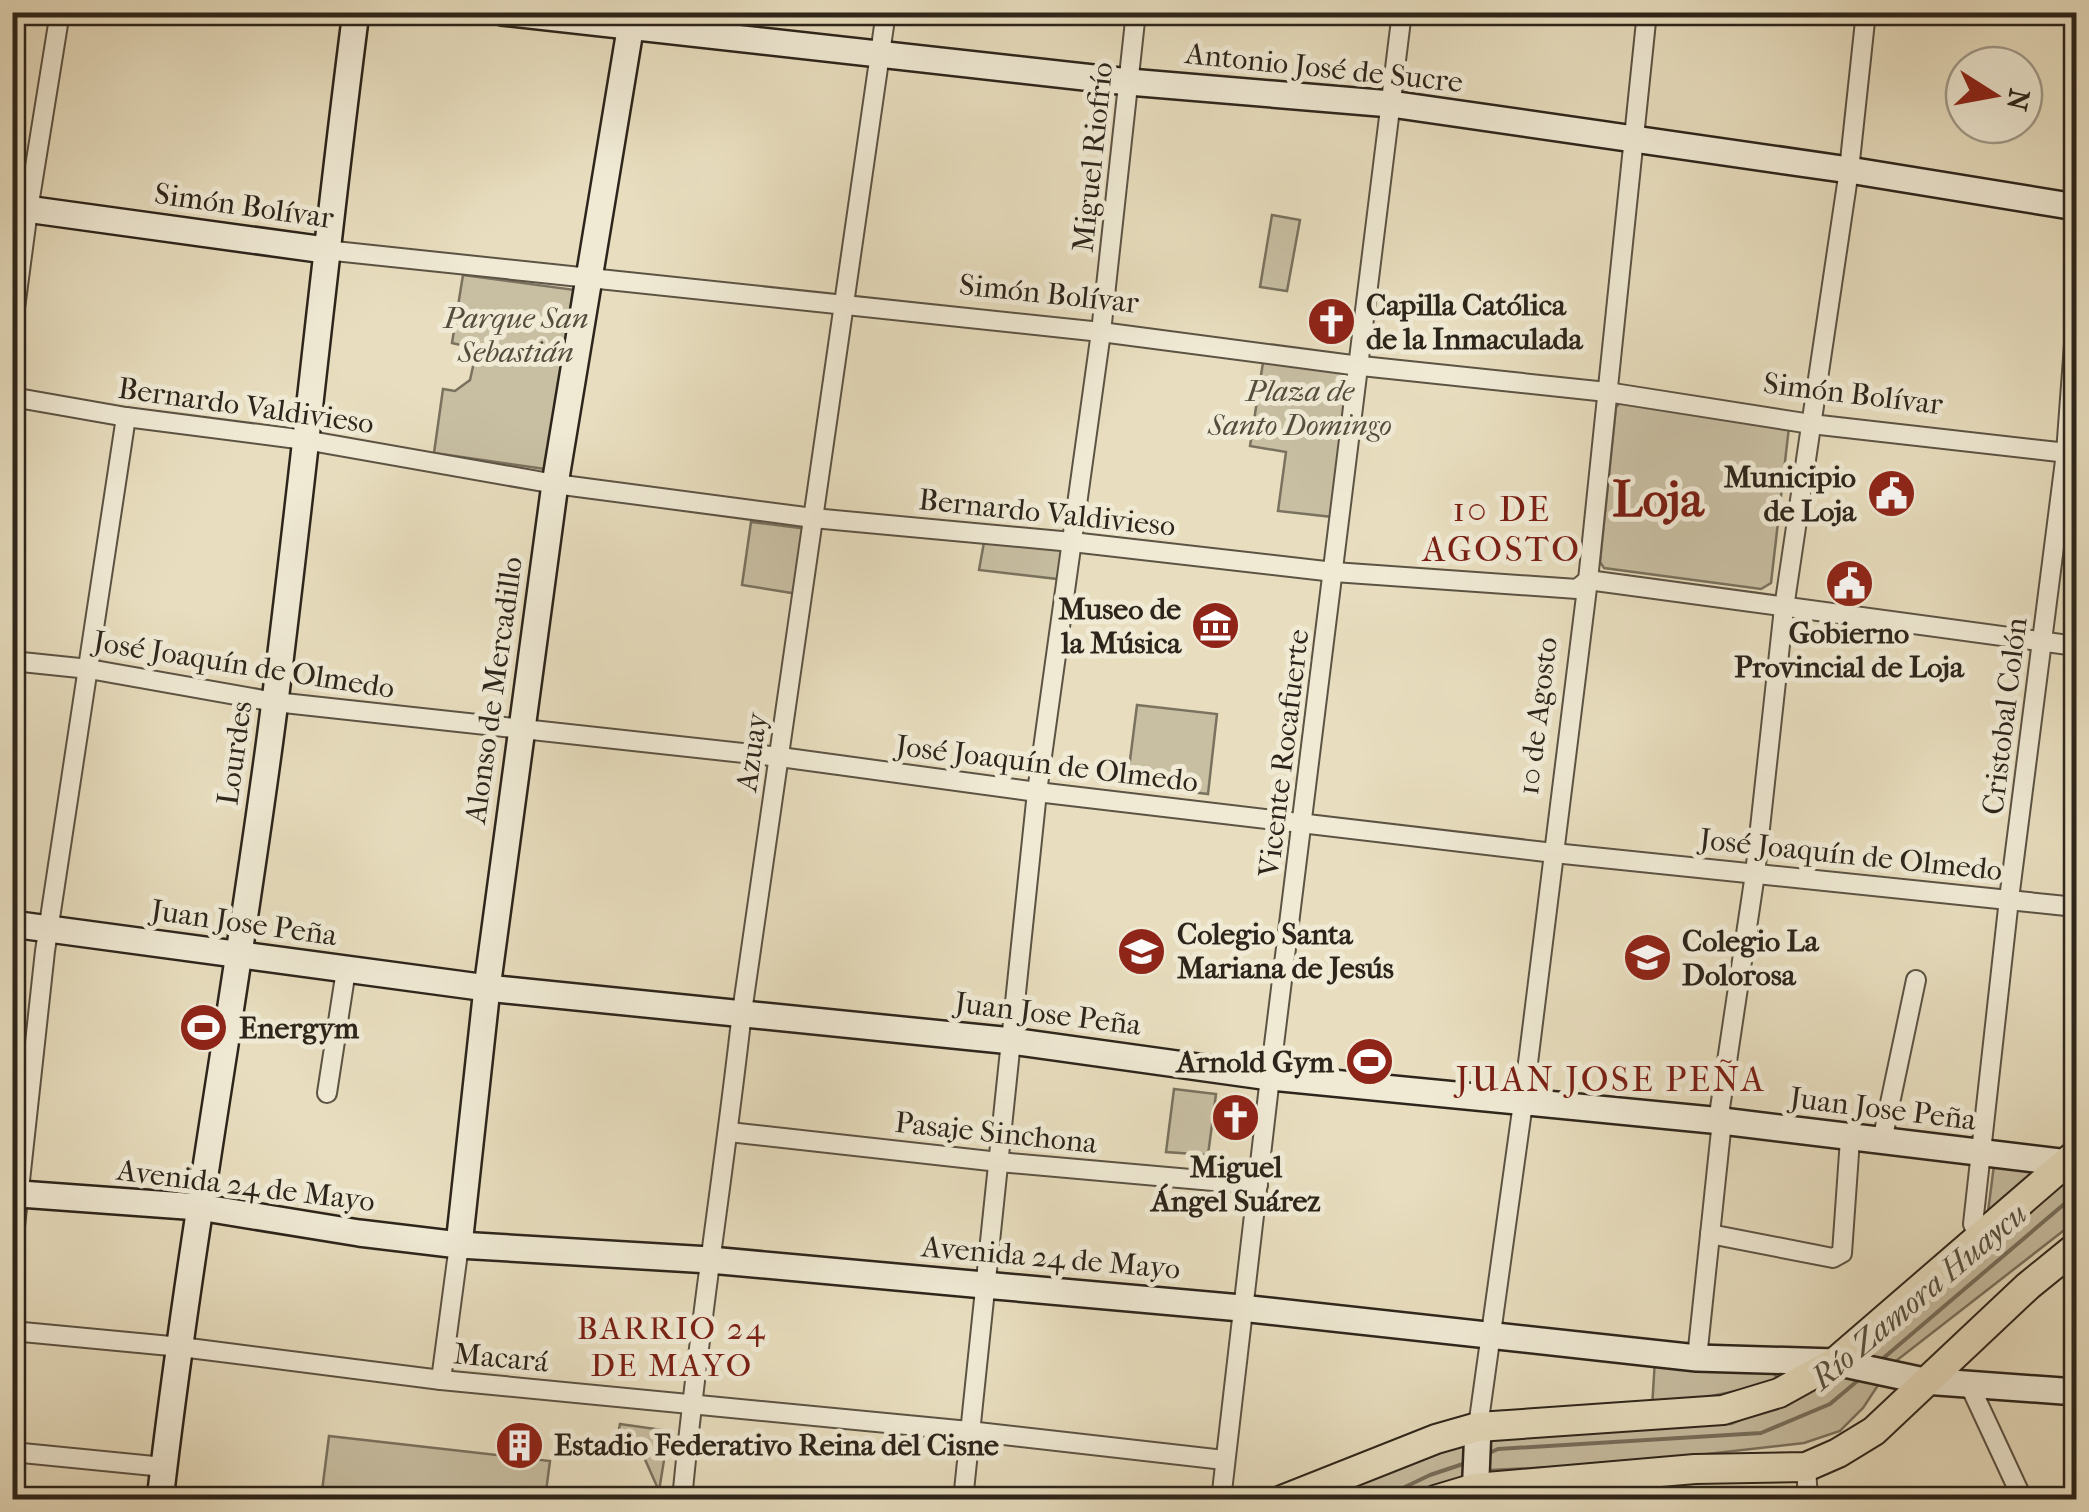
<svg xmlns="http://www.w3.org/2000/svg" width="2089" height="1512" font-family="'IM FELL French Canon',serif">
<rect width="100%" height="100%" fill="#e8debf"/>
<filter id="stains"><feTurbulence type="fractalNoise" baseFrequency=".002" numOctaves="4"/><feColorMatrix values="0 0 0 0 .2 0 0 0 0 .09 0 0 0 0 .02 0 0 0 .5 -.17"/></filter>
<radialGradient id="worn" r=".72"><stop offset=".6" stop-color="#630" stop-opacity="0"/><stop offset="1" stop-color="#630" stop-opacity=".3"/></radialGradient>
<!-- green -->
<g fill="#c8bfa3" stroke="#7a725f" stroke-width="2.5">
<polygon points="1272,215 1300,220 1287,291 1260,287"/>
<polygon points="463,275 575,290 545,469 434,453 443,389 455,391 470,380 474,362 465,346 452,343"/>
<polygon points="1264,356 1350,370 1333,517 1278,511 1286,452 1250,446"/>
<polygon points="1623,400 1789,427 1771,583 1761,589 1604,568 1600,562 1616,407"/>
<polygon points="751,522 808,529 798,594 742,585"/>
<polygon points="984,542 1063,550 1058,579 979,570"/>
<polygon points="1137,705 1217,714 1208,794 1127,784"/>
<polygon points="1174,1089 1216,1094 1208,1155 1166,1152"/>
<polygon points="1994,1165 2037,1169 1988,1212"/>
<polygon points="2076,1171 2076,1221 1892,1364 1863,1408 1840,1431 1804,1443 1618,1464 1490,1470 1429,1488 1402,1499 1314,1500 1423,1450 1494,1432 1731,1424 1786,1401"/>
<polygon points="1655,1359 1771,1370 1778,1379 1771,1384 1652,1408"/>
<polygon points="620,1424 663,1430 666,1448 659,1491 643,1455 619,1429"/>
<polygon points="329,1436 550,1461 545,1499 321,1499"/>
</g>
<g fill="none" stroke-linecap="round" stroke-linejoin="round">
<!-- stream -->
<g stroke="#776e5c" stroke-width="4">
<polyline points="1880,1361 2076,1194"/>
<polyline points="1489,1453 1498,1449 1761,1433 1830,1404 1862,1377"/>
<polyline points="1378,1500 1430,1475 1466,1463"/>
</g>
<defs>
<g id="street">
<polyline points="325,250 1101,332 1352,365 1607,392 1811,424 2076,454"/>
<polyline points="12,331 28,210 60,12"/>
<polyline points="12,397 126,417 305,440 555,484 813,518 1072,542 1334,572 1577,589 1588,580 2076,646"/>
<polyline points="12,661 89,669 275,702 780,757 1037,792 1554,853 2076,907"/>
<polyline points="327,1093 346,970"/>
<polyline points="729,1132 999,1162 1258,1185"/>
<polyline points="1882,1141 1916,980"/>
<polyline points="1710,1234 1833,1258 1842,1253 1850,1139"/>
<polyline points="1979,1239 1973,1224 2009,899 2066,453 2076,317"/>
<polyline points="12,1254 45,951 126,417"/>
<polyline points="12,1331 181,1347 441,1380 969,1431 1224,1460"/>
<polyline points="1697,1358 1722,1121 1720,1108 1755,874 1784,608 1849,170 1866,12"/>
<polyline points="441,1380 459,1245"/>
<polyline points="1969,1384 2023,1500"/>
<polyline points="1478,1427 1523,1103 1588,580 1647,12"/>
<polyline points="12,1452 164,1467"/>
<polyline points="1806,1467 1808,1500"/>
<path d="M682 1500C697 1337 724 1175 742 1012L886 12"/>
<polyline points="963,1500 1037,792 1101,332 1136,12"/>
<polyline points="1221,1500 1270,1077 1402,12"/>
</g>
<g id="secondary">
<polyline points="502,12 1129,82 1391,104 1849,170 2076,207"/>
<polyline points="12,207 325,250"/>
<polyline points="12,924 487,988 1012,1041 1270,1077 1722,1121 2076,1164"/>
<polyline points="20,1194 199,1207 359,1233 459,1245 710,1260 984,1285 1241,1308 1697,1358 1835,1362 1924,1381 2076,1392"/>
<polyline points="459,1245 487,988 555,484 633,12"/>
<path d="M160 1500C191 1232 241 968 275 701 304 472 326 242 356 12"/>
<polyline points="1475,1500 1478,1427"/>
</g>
<g id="primary">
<polyline points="1282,1500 1436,1439 1478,1427 1723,1410 1779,1393 1835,1362 2076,1154"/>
<polyline points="1435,1500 1475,1488 1695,1469 1806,1467 1838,1453 1874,1431 2028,1286 2076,1247"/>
</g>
</defs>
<!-- street casing -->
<use href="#street" stroke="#5c5344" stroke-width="22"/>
<!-- secondary casing -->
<use href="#secondary" stroke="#2d251b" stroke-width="30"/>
<!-- primary casing -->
<use href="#primary" stroke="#2d251b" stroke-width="32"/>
<!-- street -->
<use href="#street" stroke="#f0ead5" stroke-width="18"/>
<!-- secondary -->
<use href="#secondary" stroke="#f0ead5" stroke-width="25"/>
<!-- primary -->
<use href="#primary" stroke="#e8debf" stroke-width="28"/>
</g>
<!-- icons -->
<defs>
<symbol id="church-disc" viewBox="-11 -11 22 22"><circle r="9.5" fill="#8f2418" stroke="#f0ead5"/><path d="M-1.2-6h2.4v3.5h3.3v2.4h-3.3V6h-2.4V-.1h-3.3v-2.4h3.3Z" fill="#fff"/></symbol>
<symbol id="civic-disc" viewBox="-11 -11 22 22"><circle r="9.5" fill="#8f2418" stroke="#f0ead5"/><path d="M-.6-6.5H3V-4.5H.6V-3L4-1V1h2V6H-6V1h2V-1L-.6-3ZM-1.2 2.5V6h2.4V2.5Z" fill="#fff"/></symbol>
<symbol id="museum-disc" viewBox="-11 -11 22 22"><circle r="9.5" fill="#8f2418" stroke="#f0ead5"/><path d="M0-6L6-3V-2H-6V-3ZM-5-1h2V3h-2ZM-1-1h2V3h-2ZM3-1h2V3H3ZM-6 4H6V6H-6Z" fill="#fff"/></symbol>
<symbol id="university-disc" viewBox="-11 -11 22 22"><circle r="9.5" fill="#8f2418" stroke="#f0ead5"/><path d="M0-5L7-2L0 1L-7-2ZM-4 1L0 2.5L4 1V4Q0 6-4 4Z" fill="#fff"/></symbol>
<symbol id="stadium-disc" viewBox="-11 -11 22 22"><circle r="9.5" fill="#8f2418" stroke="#f0ead5"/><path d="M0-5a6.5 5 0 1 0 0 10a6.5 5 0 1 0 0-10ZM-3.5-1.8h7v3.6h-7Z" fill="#fff"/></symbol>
<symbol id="building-disc" viewBox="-11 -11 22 22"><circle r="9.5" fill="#8f2418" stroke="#f0ead5"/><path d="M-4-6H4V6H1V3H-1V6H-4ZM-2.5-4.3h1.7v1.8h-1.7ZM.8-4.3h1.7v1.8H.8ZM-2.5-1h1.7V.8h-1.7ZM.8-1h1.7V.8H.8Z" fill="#fff"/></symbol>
</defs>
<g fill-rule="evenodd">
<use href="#church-disc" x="1304" y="294" width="55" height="55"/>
<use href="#civic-disc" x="1864" y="466" width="55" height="55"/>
<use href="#civic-disc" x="1822" y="556" width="55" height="55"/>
<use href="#museum-disc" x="1188" y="598" width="55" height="55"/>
<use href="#university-disc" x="1114" y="924" width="55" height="55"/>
<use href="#university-disc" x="1620" y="930" width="55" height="55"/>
<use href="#stadium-disc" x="176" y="1000" width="55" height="55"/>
<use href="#stadium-disc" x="1342" y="1034" width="55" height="55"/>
<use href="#church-disc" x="1208" y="1090" width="55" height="55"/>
<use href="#building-disc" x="492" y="1418" width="55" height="55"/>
</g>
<g text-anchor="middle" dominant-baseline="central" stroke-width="10" stroke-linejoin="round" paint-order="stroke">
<!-- street labels -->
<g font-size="30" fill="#2d251b" stroke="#f0ead5">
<text transform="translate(1324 68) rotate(6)">Antonio José de Sucre</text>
<text transform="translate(1093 157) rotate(-84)">Miguel Riofrío</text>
<text transform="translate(244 206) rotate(8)">Simón Bolívar</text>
<text transform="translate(1049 294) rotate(6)">Simón Bolívar</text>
<text transform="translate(1853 394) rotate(7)">Simón Bolívar</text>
<text transform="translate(246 406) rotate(8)">Bernardo Valdivieso</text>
<text transform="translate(1047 513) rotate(6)">Bernardo Valdivieso</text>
<text transform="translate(244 665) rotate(9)">José Joaquín de Olmedo</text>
<text transform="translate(494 690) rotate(-82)">Alonso de Mercadillo</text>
<text transform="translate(1538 716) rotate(-83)">10 de Agosto</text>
<text transform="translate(2005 716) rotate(-83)">Cristobal Colón</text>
<text transform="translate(752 752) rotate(-82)">Azuay</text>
<text transform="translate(235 753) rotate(-82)">Lourdes</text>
<text transform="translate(1284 753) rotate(-83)">Vicente Rocafuerte</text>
<text transform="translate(1047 764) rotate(7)">José Joaquín de Olmedo</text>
<text transform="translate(1851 855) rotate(6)">José Joaquín de Olmedo</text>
<text transform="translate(244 923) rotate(8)">Juan Jose Peña</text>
<text transform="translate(1048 1014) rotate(7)">Juan Jose Peña</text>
<text transform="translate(1883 1109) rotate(7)">Juan Jose Peña</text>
<text transform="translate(996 1133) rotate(6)">Pasaje Sinchona</text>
<text transform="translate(246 1186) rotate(7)">Avenida 24 de Mayo</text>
<text transform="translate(1051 1258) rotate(5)">Avenida 24 de Mayo</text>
<text transform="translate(501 1358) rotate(5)">Macará</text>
</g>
<!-- poi labels -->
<g font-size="30" font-weight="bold" fill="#2d251b" stroke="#f0ead5" text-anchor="start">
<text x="1366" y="305">Capilla Católica<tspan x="1366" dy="34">de la Inmaculada</tspan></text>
<text x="1856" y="477" text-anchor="end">Municipio<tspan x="1856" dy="34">de Loja</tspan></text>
<text x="1181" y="609" text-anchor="end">Museo de<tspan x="1181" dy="34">la Música</tspan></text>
<text x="1849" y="633" text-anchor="middle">Gobierno<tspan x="1849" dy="34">Provincial de Loja</tspan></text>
<text x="1177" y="934">Colegio Santa<tspan x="1177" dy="34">Mariana de Jesús</tspan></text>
<text x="1682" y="941">Colegio La<tspan x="1682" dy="34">Dolorosa</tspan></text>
<text x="239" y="1028">Energym</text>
<text x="1334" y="1062" text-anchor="end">Arnold Gym</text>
<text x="1236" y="1167" text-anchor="middle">Miguel<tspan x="1236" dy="34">Ángel Suárez</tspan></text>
<text x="554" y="1445">Estadio Federativo Reina del Cisne</text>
</g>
<!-- park labels -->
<g font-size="30" font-style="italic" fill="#544c3d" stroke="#f0ead5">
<text x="516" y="318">Parque San<tspan x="516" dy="34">Sebastián</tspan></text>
<text x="1300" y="391">Plaza de<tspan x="1300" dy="34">Santo Domingo</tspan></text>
</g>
<!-- water labels -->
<g font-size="32" font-style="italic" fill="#585041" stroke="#f0ead5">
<text transform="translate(1919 1296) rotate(-40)">Río Zamora Huaycu</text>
</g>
<!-- neighbourhood labels -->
<g font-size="32" letter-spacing="2.5" fill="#7a1f14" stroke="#f0ead5">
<text x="672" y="1328">BARRIO 24<tspan x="672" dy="37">DE MAYO</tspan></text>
</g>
<!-- quarter labels -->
<g font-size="35" letter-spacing="2.5" fill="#7a1f14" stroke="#f0ead5">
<text x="1502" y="509">10 DE<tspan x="1502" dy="40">AGOSTO</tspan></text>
<text x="1611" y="1079">JUAN JOSE PEÑA</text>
</g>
<!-- town labels -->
<g font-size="50" font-weight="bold" fill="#7a1f14" stroke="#f0ead5">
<text x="1658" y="499">Loja</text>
</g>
</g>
<!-- margin -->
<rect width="2089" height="1512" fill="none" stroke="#e8debf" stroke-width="50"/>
<rect x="15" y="15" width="2059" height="1482" fill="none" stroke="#2d251b" stroke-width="5"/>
<rect x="25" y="25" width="2039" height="1462" fill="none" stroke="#2d251b" stroke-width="2.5"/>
<!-- north arrow -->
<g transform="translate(1994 95) rotate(101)"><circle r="48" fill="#f0ead5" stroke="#a29b8b" stroke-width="2.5"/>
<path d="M0-8L18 38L0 25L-18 38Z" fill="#8f2418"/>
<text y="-15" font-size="28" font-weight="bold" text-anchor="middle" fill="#2d251b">N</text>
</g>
<rect width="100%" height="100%" filter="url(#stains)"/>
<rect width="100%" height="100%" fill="url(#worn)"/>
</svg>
